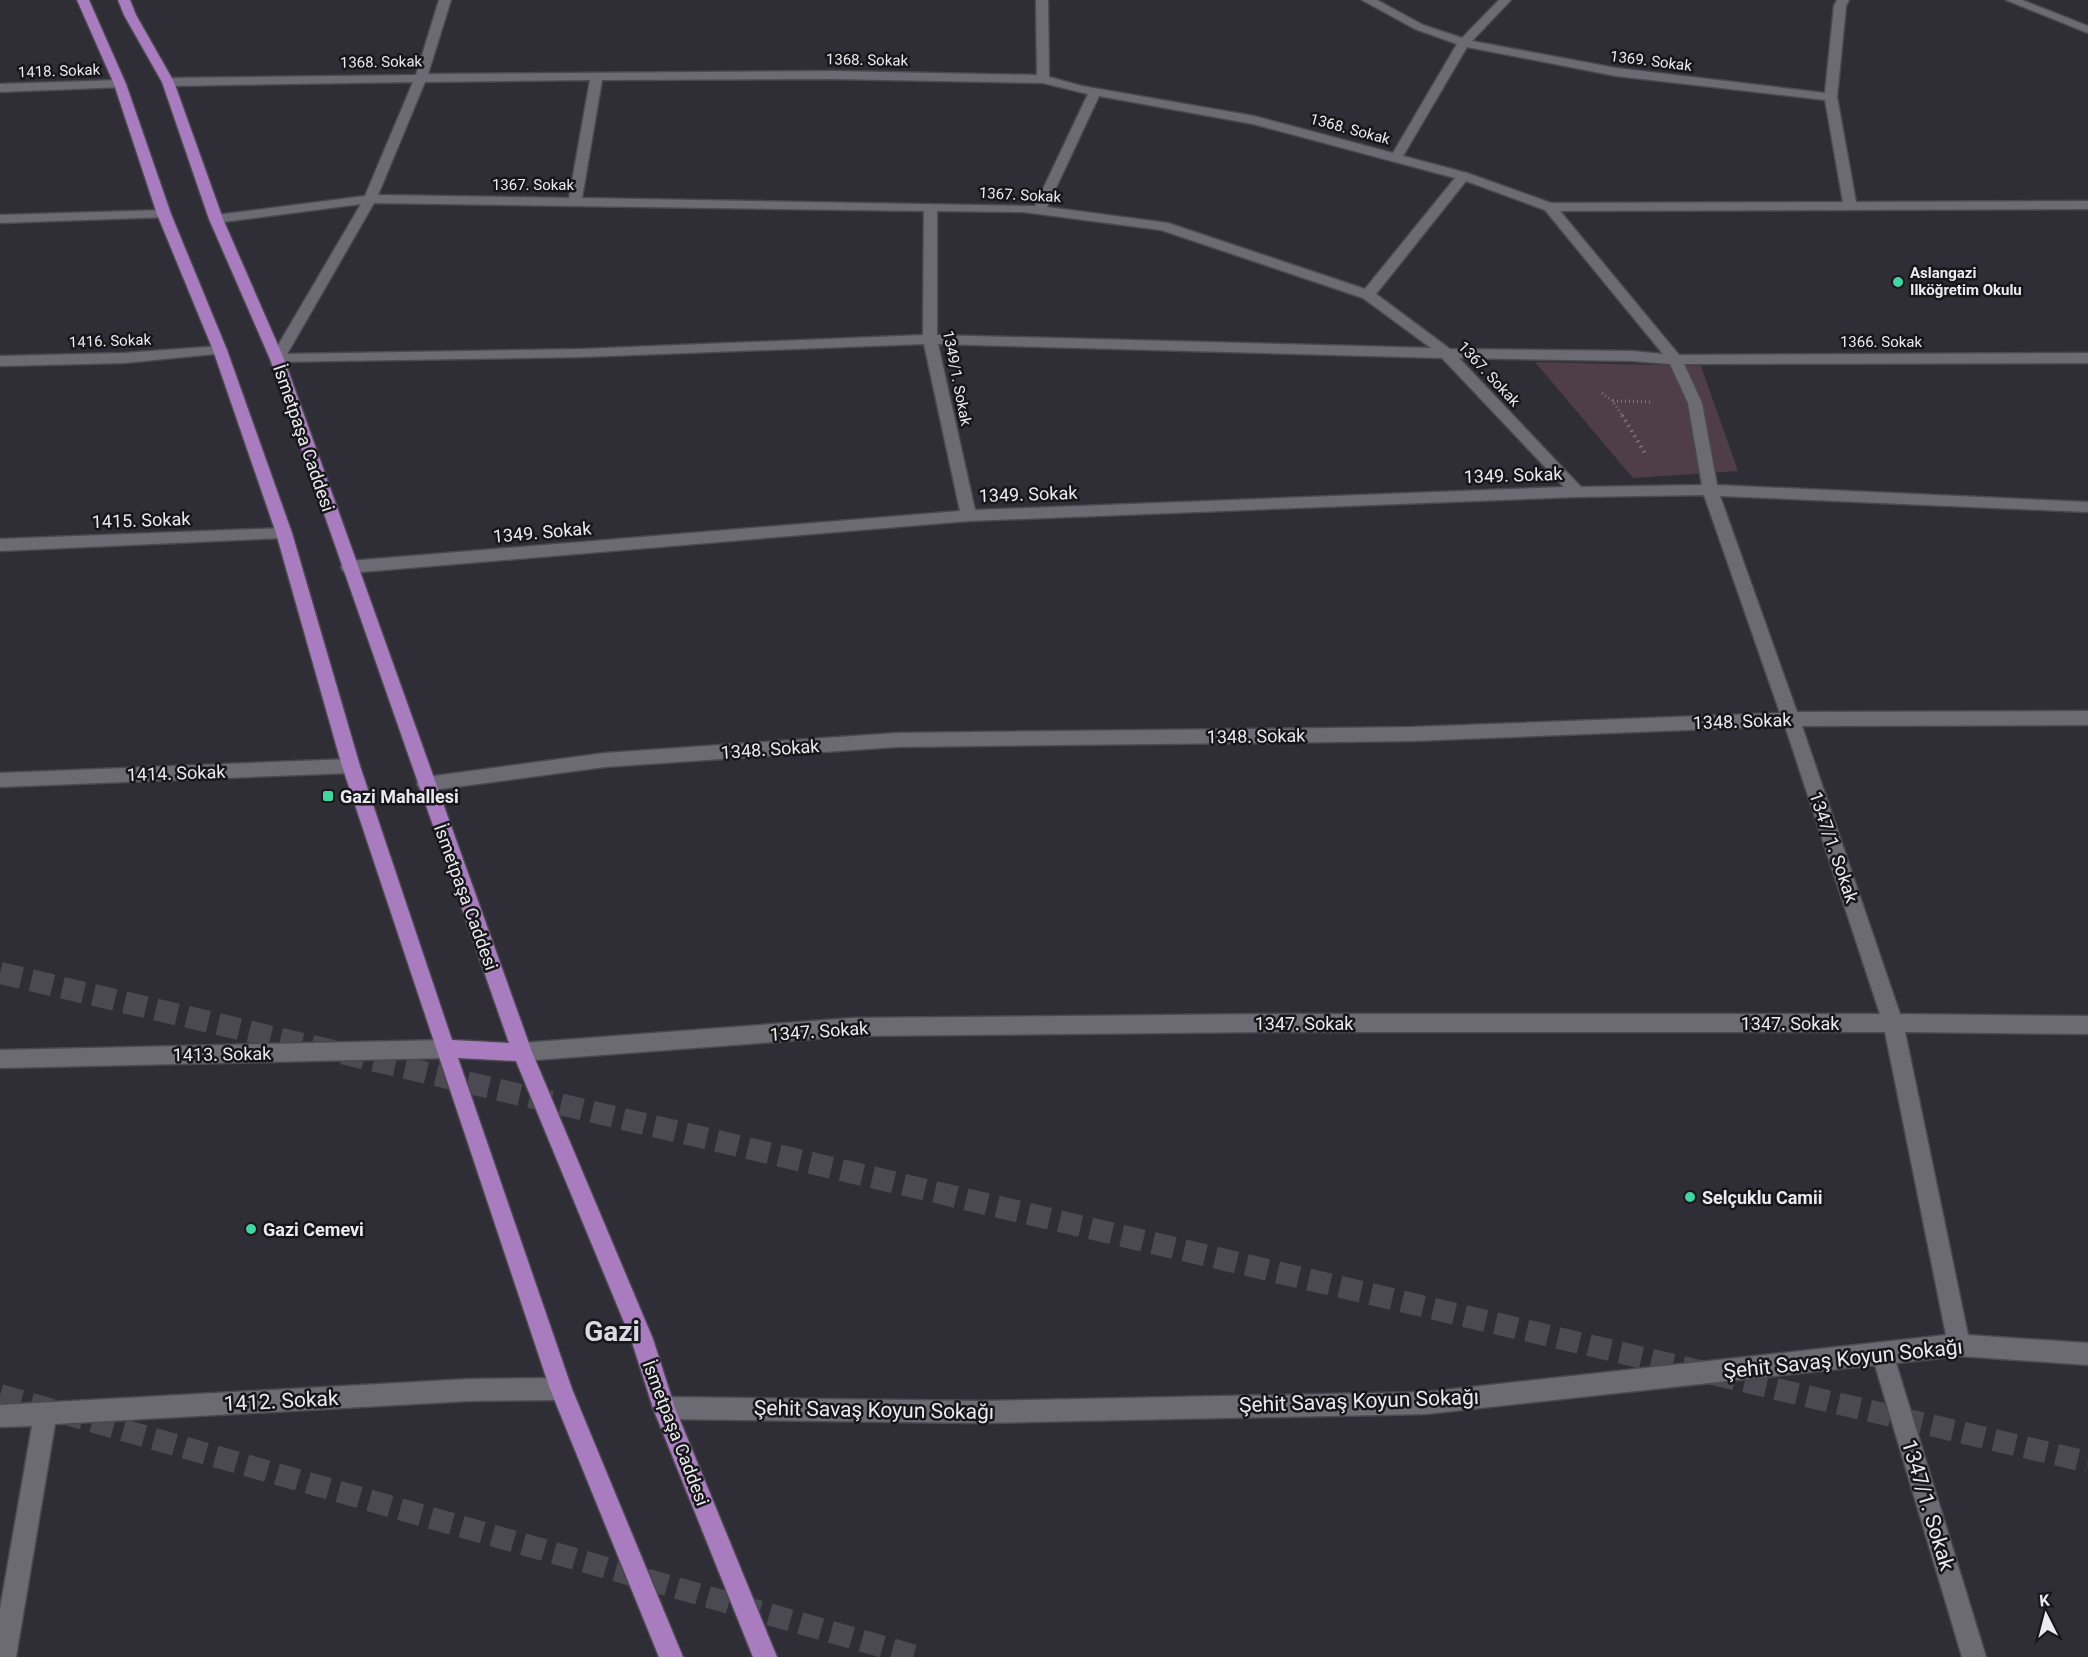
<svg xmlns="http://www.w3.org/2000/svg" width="2088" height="1657" font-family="Roboto,sans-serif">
<rect width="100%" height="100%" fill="#2f2e36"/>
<!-- green -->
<polygon fill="#4f3d48" points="1535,362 1701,366 1738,471 1633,478"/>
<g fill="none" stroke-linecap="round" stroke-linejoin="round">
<!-- highway-tunnel -->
<g stroke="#4b4a52" stroke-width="22" stroke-dasharray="22 10" stroke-linecap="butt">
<polyline points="0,973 2088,1462"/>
<polyline points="0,1395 919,1657"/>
</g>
<defs>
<g id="street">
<path d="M439 0H451L428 74 833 71 1037 75 1036 0H1048L1049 77 1082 86 1254 116 1393 153 1457 44 1415 29 1362 0H1377L1423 25 1462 38 1499 0H1511L1472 41 1616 68 1825 93 1834 6 1837 0H1849L1846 6 1837 97 1856 202 2088 201V209L1560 211 1679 355 2088 353V363L1684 364 1702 403 1717 485 2088 502V512L1720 496 1797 712 2088 711V725L1802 726 1900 1014 2088 1016V1034L1905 1032 1968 1335 2088 1343V1365L1959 1356 1896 1363 1986 1657H1962L1875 1365 1426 1414 982 1423 664 1419 656 1416 653 1408 656 1400 664 1397 982 1401 1426 1392 1946 1335 1885 1032H1267L853 1036 522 1061 515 1058 512 1052 515 1046 522 1043 853 1018 1267 1014H1880L1785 726 1412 741 897 747 605 767 426 791 420 789 417 784 420 779 426 777 605 753 897 733 1412 727 1780 713 1704 495 1577 497 969 521 349 573 343 571 341 567 343 563 349 561 960 511 924 344 583 357 272 362 270 359 361 204 216 223 209 219 216 215 365 196 413 82 168 86 162 82 168 78 416 75ZM1467 47 1616 76 1825 100 1843 202 1551 203 1467 173 1403 156ZM833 79 1043 83 1088 94 1035 206 582 198 602 80ZM590 80 569 198 378 195 425 82ZM1099 96 1253 124 1455 178 1365 289 1168 223 1047 207ZM1466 181 1545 210 1663 354 1632 351 1450 349 1376 294ZM374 203 924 211 923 335 583 349 287 354ZM937 211 1023 212 1161 230 1363 298 1431 348 937 335ZM938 344 1442 358 1564 487 975 510ZM1459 358 1632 361 1670 364 1688 403 1702 485 1581 487Z"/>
<polygon points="120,80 124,81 124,87 0,92 0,84"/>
<polygon points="164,210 171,214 169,217 0,223 0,215"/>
<polygon points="220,346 227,350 225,353 124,363 0,366 0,356 124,353"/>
<polygon points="284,528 290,529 292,533 290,537 284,538 0,551 0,539"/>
<polygon points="351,759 357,761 360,766 357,771 351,773 0,787 0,773"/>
<polygon points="445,1040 452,1043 455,1049 452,1055 445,1058 0,1068 0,1050"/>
<polygon points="561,1378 569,1381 572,1389 569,1397 561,1400 469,1401 55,1424 16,1657 0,1657 0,1609 32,1426 0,1427 0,1405 469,1379"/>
</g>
<polygon id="secondary" points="2006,0 2022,0 2088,26 2088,33"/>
<polygon id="primary" points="77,0 89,0 126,84 171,214 227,350 292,533 360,766 452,1040 509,1043 270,359 209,219 162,82 124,15 118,0 130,0 136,15 174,82 223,219 284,359 532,1052 653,1339 675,1408 777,1657 753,1657 653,1408 631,1339 516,1061 458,1058 572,1389 683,1657 659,1657 550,1389 342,766 276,533 213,350 157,214 114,84"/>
</defs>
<!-- street casing -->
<use href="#street" stroke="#4a4950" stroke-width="3"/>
<!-- secondary casing -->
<use href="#secondary" stroke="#4a4950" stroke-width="3"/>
<!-- primary casing -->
<use href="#primary" stroke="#4a4950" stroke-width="3"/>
<!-- path-far1 -->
<g stroke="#78777e" stroke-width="3" stroke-dasharray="1 3" stroke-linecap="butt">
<polyline points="1602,393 1613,401 1623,417"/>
<polyline points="1613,401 1652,402"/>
</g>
<!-- path -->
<polyline stroke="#78777e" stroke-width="4" stroke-dasharray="1.5 4.5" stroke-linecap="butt" points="1622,415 1646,455"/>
<!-- street -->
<use href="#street" fill="#6c6b74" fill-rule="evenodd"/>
<!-- secondary -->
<use href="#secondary" fill="#6c6b74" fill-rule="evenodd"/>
<!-- primary -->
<use href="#primary" fill="#a87cbe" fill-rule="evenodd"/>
</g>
<!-- markers -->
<g fill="#42d4a1" stroke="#17171a" stroke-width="2">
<circle cx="1898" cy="282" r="6"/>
<rect x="322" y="790" width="12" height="12" rx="3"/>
<circle cx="1690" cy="1197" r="6"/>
<circle cx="251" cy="1229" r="6"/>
</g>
<g text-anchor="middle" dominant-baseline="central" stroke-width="5" stroke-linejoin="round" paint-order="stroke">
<!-- far-street labels -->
<g font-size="15" fill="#ebeaf0" stroke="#17171a">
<text transform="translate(867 60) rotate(1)">1368. Sokak</text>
<text transform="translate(1651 61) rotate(7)">1369. Sokak</text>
<text transform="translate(381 62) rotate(-1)">1368. Sokak</text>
<text transform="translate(59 71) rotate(-2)">1418. Sokak</text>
<text transform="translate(1350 129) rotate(15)">1368. Sokak</text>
<text x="533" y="185">1367. Sokak</text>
<text transform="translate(1020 195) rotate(3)">1367. Sokak</text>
<text transform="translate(110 341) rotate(-2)">1416. Sokak</text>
<text x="1881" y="342">1366. Sokak</text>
<text transform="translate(1489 374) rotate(47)">1367. Sokak</text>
<text transform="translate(957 378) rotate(79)">1349/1. Sokak</text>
</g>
<!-- far-poi labels -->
<g font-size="15" font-weight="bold" fill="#ebeaf0" stroke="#17171a" text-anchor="start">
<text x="1910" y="273">Aslangazi<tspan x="1910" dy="17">Ilköğretim Okulu</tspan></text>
</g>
<!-- street labels -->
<g font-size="18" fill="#ebeaf0" stroke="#17171a">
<text transform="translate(304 438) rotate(71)">İsmetpaşa Caddesi</text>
<text transform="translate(1513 475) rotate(-2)">1349. Sokak</text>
<text transform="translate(1028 494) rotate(-2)">1349. Sokak</text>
<text transform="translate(141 520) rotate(-2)">1415. Sokak</text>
<text transform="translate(542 532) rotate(-5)">1349. Sokak</text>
<text transform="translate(1742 721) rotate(-2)">1348. Sokak</text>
<text transform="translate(1256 736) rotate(-1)">1348. Sokak</text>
<text transform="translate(770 749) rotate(-4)">1348. Sokak</text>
<text transform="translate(176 773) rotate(-2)">1414. Sokak</text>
<text transform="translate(1834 847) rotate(71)">1347/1. Sokak</text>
<text transform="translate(466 897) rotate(70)">İsmetpaşa Caddesi</text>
<text x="1304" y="1023">1347. Sokak</text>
<text x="1790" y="1023">1347. Sokak</text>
<text transform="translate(819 1031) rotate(-4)">1347. Sokak</text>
<text transform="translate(222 1054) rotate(-1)">1413. Sokak</text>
<text transform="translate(676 1433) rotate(69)">İsmetpaşa Caddesi</text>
</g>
<!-- poi labels -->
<g font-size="18" font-weight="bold" fill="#ebeaf0" stroke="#17171a" text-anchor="start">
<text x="340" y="796">Gazi Mahallesi</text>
<text x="1702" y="1197">Selçuklu Camii</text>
<text x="263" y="1229">Gazi Cemevi</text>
</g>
<!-- near-street labels -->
<g font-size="21" fill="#ebeaf0" stroke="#17171a">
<text transform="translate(1843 1359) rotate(-6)">Şehit Savaş Koyun Sokağı</text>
<text transform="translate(281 1401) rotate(-3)">1412. Sokak</text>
<text transform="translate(1359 1401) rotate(-2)">Şehit Savaş Koyun Sokağı</text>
<text transform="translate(874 1410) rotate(1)">Şehit Savaş Koyun Sokağı</text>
<text transform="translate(1928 1505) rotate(73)">1347/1. Sokak</text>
</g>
<!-- near-district labels -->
<g font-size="28" font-weight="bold" fill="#dbdae4" stroke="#17171a">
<text x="612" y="1331">Gazi</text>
</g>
</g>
<!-- north arrow -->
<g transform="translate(2046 1615) rotate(354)" stroke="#17171a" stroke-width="4.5" paint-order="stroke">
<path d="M0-4.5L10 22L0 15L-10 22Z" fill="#ebeaf0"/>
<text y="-9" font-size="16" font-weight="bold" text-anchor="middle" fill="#ebeaf0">K</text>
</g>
</svg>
